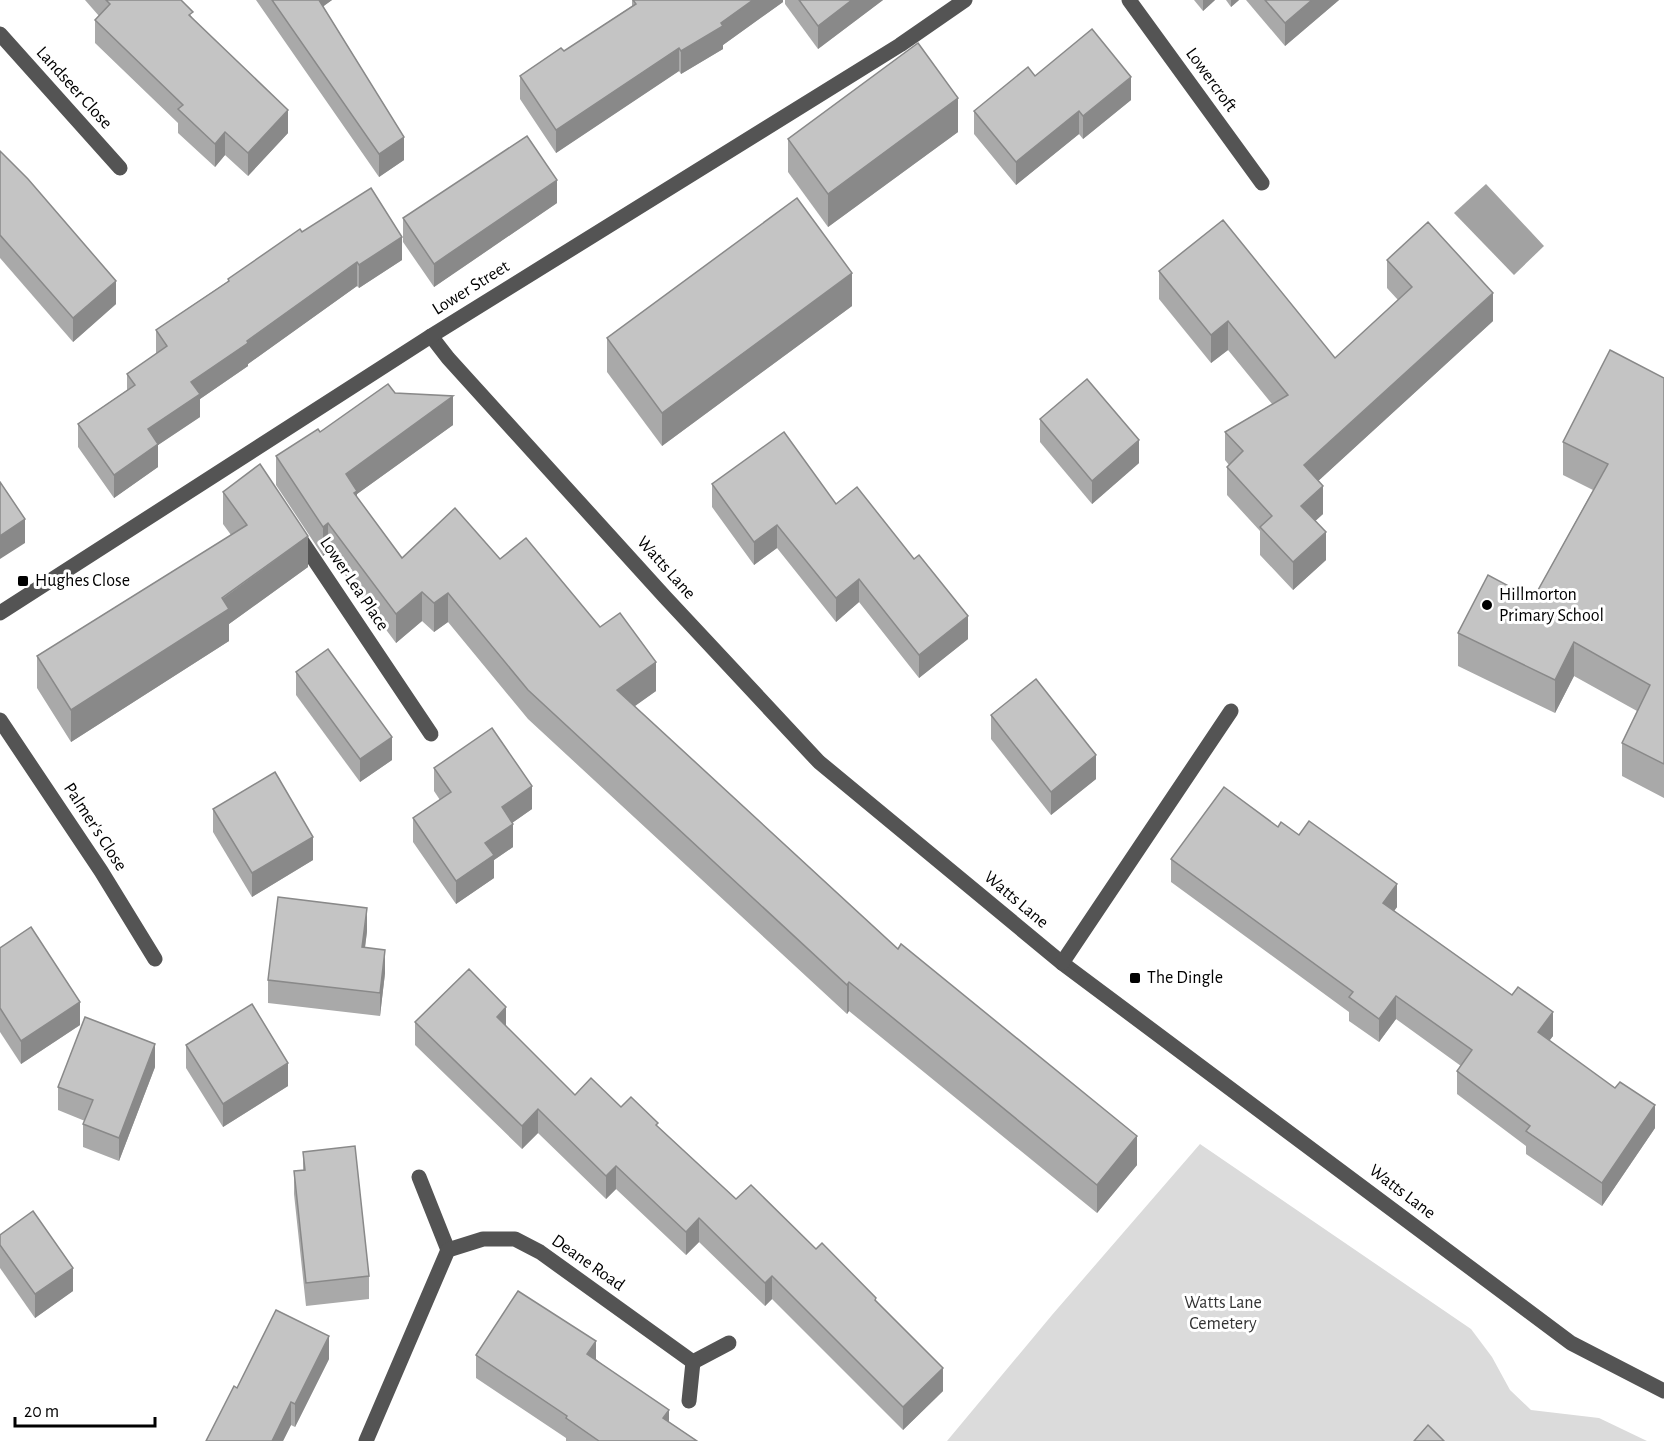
<svg xmlns="http://www.w3.org/2000/svg" width="1664" height="1441" font-family="'Alegreya Sans',sans-serif">
<rect width="100%" height="100%" fill="#fff"/>
<!-- green -->
<polygon fill="#dbdbdb" points="1200,1144 1471,1329 1492,1357 1510,1390 1531,1410 1599,1418 1647,1441 947,1441 1052,1315"/>
<!-- water -->
<polygon fill="#a2a2a2" points="1486,184 1544,246 1514,275 1454,213"/>
<g fill="none" stroke-linecap="round" stroke-linejoin="round">
<!-- minor -->
<g stroke="#545454" stroke-width="15">
<polyline points="1129,0 1262,183"/>
<polyline points="0,34 120,168"/>
<polyline points="431,336 448,358 665,597 819,762 1062,963 1571,1343 1664,1391"/>
<polyline points="297,534 431,734"/>
<polyline points="0,613 431,336 900,45 965,0"/>
<polyline points="0,720 101,871 155,959"/>
<polyline points="1062,963 1231,711"/>
<polyline points="419,1177 448,1250"/>
<polyline points="693,1362 729,1343"/>
<polyline points="366,1441 448,1250 483,1239 515,1239 540,1252 693,1362 689,1401"/>
</g>
</g>
<!-- wall -->
<g fill="#a9a9a9">
<polygon points="85,0 181,0 193,19 288,133 248,176 225,155 215,167 178,133 178,123 95,43 95,20 99,16"/>
<polygon points="256,0 332,0 323,6 404,160 379,177"/>
<polygon points="632,0 783,0 783,2 723,45 723,49 681,74 679,71 556,153 520,99 520,76 564,51 632,6"/>
<polygon points="785,0 883,0 818,49 785,4"/>
<polygon points="1194,0 1215,0 1203,11"/>
<polygon points="1226,0 1239,0 1231,7"/>
<polygon points="1246,0 1339,0 1285,46"/>
<polygon points="1035,76 1131,100 1083,139 1079,134 1016,185 974,134 974,111"/>
<polygon points="958,132 828,227 788,172 788,139"/>
<polygon points="0,151 116,304 73,342 0,258"/>
<polygon points="557,203 434,287 403,242 403,218"/>
<polygon points="302,232 402,260 359,288 357,286 248,364 248,366 200,399 200,417 158,445 158,467 114,498 78,447 78,424 127,390 127,374 156,354 156,330 228,281 228,279"/>
<polygon points="1387,260 1493,321 1318,481 1323,514 1315,521 1326,560 1293,590 1260,555 1260,531 1227,495 1227,467 1229,465 1225,460 1225,432 1272,404 1228,350 1211,363 1159,299 1159,271 1335,358 1398,300 1387,288"/>
<polygon points="852,306 662,446 607,372 607,338"/>
<polygon points="1664,378 1664,798 1622,776 1622,743 1637,711 1574,676 1555,713 1458,666 1458,633 1533,599 1593,490 1563,475 1563,442"/>
<polygon points="395,393 453,425 357,494 357,497 402,558 500,559 600,627 656,691 634,706 898,949 1137,1165 1097,1213 849,1011 847,1014 528,719 448,622 434,632 422,621 396,643 328,552 323,556 276,485 276,456"/>
<polygon points="1040,419 1139,463 1092,504 1040,442"/>
<polygon points="712,484 836,504 968,639 919,678 859,602 836,622 777,548 754,565 712,507"/>
<polygon points="223,492 308,567 229,624 229,641 71,742 37,688 37,656 231,535 223,524"/>
<polygon points="296,672 392,760 360,782 296,695"/>
<polygon points="991,715 1096,779 1051,815 991,739"/>
<polygon points="434,768 532,809 512,823 513,847 494,860 494,878 456,904 413,842 413,818 440,800 434,791"/>
<polygon points="213,809 313,860 252,897 213,832"/>
<polygon points="1278,827 1397,907 1394,911 1553,1036 1549,1041 1655,1128 1602,1206 1526,1154 1526,1146 1457,1094 1457,1071 1461,1066 1396,1019 1379,1042 1349,1021 1349,1012 1171,882 1171,859"/>
<polygon points="367,931 365,948 385,973 380,1016 268,1003 268,980"/>
<polygon points="0,948 80,1025 21,1064 0,1032"/>
<polygon points="415,1022 506,1027 575,1095 621,1107 658,1127 736,1199 816,1249 876,1301 943,1391 903,1430 772,1299 765,1306 699,1242 686,1255 616,1189 606,1199 538,1133 522,1149 415,1045"/>
<polygon points="186,1045 288,1086 223,1127 186,1068"/>
<polygon points="155,1067 119,1161 83,1147 83,1124 85,1121 58,1110 58,1087"/>
<polygon points="303,1152 369,1276 369,1299 306,1306 294,1194 294,1171 303,1170"/>
<polygon points="0,1235 73,1291 35,1318 0,1268"/>
<polygon points="476,1355 596,1359 669,1422 697,1441 566,1441 566,1438 476,1378"/>
<polygon points="329,1359 295,1427 291,1425 283,1441 206,1441 237,1388"/>
</g>
<!-- shaded-wall -->
<g fill="#898989">
<polygon points="313,0 332,0 313,14"/>
<polygon points="753,0 783,0 783,2 723,45 723,49 681,74 681,51"/>
<polygon points="852,0 883,0 818,49 818,26"/>
<polygon points="1203,0 1215,0 1203,11"/>
<polygon points="1231,0 1239,0 1231,7"/>
<polygon points="1312,0 1339,0 1285,46 1285,23"/>
<polygon points="679,48 679,71 556,153 556,130"/>
<polygon points="1131,77 1131,100 1083,139 1083,116"/>
<polygon points="958,98 958,132 828,227 828,194"/>
<polygon points="288,110 288,133 248,176 248,153"/>
<polygon points="1079,111 1079,134 1016,185 1016,162"/>
<polygon points="225,132 225,155 215,167 215,144"/>
<polygon points="404,137 404,160 379,177 379,154"/>
<polygon points="557,180 557,203 434,287 434,264"/>
<polygon points="402,237 402,260 359,288 359,265"/>
<polygon points="357,262 357,286 248,364 248,366 200,399 200,417 158,445 158,467 114,498 114,475 148,429 191,382"/>
<polygon points="852,273 852,306 662,446 662,413"/>
<polygon points="116,281 116,304 73,342 73,318"/>
<polygon points="1493,293 1493,321 1304,494 1304,465"/>
<polygon points="1228,321 1228,350 1211,363 1211,335"/>
<polygon points="453,396 453,425 357,494 357,520 346,474"/>
<polygon points="1139,440 1139,463 1092,504 1092,481"/>
<polygon points="1323,486 1323,514 1301,534 1301,506"/>
<polygon points="25,519 25,543 0,559 0,536"/>
<polygon points="328,523 328,552 323,556 323,527"/>
<polygon points="777,525 777,548 754,565 754,542"/>
<polygon points="1326,532 1326,560 1293,590 1293,562"/>
<polygon points="308,536 308,567 229,624 229,641 71,742 71,710"/>
<polygon points="859,579 859,602 836,622 836,598"/>
<polygon points="422,592 422,621 396,643 396,614"/>
<polygon points="448,593 448,622 434,632 434,603"/>
<polygon points="968,616 968,639 919,678 919,655"/>
<polygon points="1574,642 1574,676 1555,713 1555,680"/>
<polygon points="656,662 656,691 617,719 617,690"/>
<polygon points="392,737 392,760 360,782 360,759"/>
<polygon points="1096,755 1096,779 1051,815 1051,792"/>
<polygon points="532,786 532,809 502,830 502,807"/>
<polygon points="513,824 513,847 494,860 494,878 456,904 456,881 485,843"/>
<polygon points="313,837 313,860 252,897 252,873"/>
<polygon points="1397,884 1397,907 1383,926 1383,903"/>
<polygon points="367,908 367,931 362,970 362,947"/>
<polygon points="385,950 385,973 380,1016 380,993"/>
<polygon points="849,982 849,1011 847,1014 847,985"/>
<polygon points="1396,996 1396,1019 1379,1042 1379,1019"/>
<polygon points="80,1002 80,1025 21,1064 21,1041"/>
<polygon points="506,1007 506,1030 497,1017"/>
<polygon points="1553,1012 1553,1036 1538,1055 1538,1032"/>
<polygon points="155,1044 155,1067 119,1161 119,1138"/>
<polygon points="288,1063 288,1086 223,1127 223,1104"/>
<polygon points="1655,1105 1655,1128 1602,1206 1602,1183"/>
<polygon points="538,1109 538,1133 522,1149 522,1126"/>
<polygon points="1137,1136 1137,1165 1097,1213 1097,1185"/>
<polygon points="616,1166 616,1189 606,1199 606,1176"/>
<polygon points="699,1218 699,1242 686,1255 686,1232"/>
<polygon points="73,1268 73,1291 35,1318 35,1294"/>
<polygon points="772,1276 772,1299 765,1306 765,1283"/>
<polygon points="329,1336 329,1359 295,1427 295,1404"/>
<polygon points="596,1341 596,1364 587,1354"/>
<polygon points="943,1368 943,1391 903,1430 903,1407"/>
<polygon points="291,1402 291,1425 283,1441 272,1441"/>
<polygon points="669,1410 669,1433 663,1418"/>
</g>
<!-- building -->
<g fill="#c4c4c4" stroke="#898989" stroke-width="1.5">
<polygon points="106,0 181,0 193,12 189,15 288,110 248,153 225,132 215,144 178,109 183,105 95,20 110,4"/>
<polygon points="272,0 319,0 404,137 379,154"/>
<polygon points="633,0 753,0 721,23 723,26 681,51 679,48 556,130 520,76 561,48 564,51 636,4"/>
<polygon points="799,0 852,0 818,26"/>
<polygon points="1265,0 1312,0 1285,23"/>
<polygon points="1092,29 1131,77 1083,116 1079,111 1016,162 974,111 1028,67 1035,76"/>
<polygon points="918,43 958,98 828,194 788,139"/>
<polygon points="527,136 557,180 434,264 403,218"/>
<polygon points="0,151 28,179 116,281 73,318 0,235"/>
<polygon points="371,188 402,237 359,265 357,262 247,341 248,343 191,382 200,394 148,429 158,444 114,475 78,424 135,385 127,374 167,346 156,330 229,281 228,279 300,229 302,232"/>
<polygon points="797,198 852,273 662,413 607,338"/>
<polygon points="1223,220 1335,358 1412,287 1387,260 1428,222 1493,293 1304,465 1323,486 1301,506 1326,532 1293,562 1260,527 1272,516 1227,467 1243,451 1225,432 1288,395 1228,321 1211,335 1159,271"/>
<polygon points="1610,350 1664,378 1664,764 1622,743 1650,685 1574,642 1555,680 1458,633 1488,575 1533,599 1608,464 1563,442"/>
<polygon points="1087,379 1139,440 1092,481 1040,419"/>
<polygon points="388,384 395,393 453,396 346,474 357,491 354,493 402,558 455,508 500,559 526,538 600,627 620,613 656,662 617,690 898,949 901,944 1137,1136 1097,1185 849,982 847,985 528,690 448,593 434,603 422,592 396,614 328,523 323,527 276,456 318,429 320,432"/>
<polygon points="784,432 836,504 857,487 914,559 919,555 968,616 919,655 859,579 836,598 777,525 754,542 712,484"/>
<polygon points="260,464 308,536 222,598 229,609 71,710 37,656 247,525 223,492"/>
<polygon points="0,482 25,519 0,536"/>
<polygon points="328,649 392,737 360,759 296,672"/>
<polygon points="1036,679 1096,755 1051,792 991,715"/>
<polygon points="492,728 532,786 502,807 513,824 485,843 494,855 456,881 413,818 451,792 434,768"/>
<polygon points="275,772 313,837 252,873 213,809"/>
<polygon points="1224,787 1278,827 1281,822 1299,835 1309,821 1397,884 1383,903 1512,995 1518,987 1553,1012 1538,1032 1615,1088 1620,1082 1655,1105 1602,1183 1526,1131 1530,1126 1457,1071 1472,1050 1396,996 1379,1019 1349,997 1353,992 1171,859"/>
<polygon points="278,897 367,908 362,947 385,950 380,993 268,980"/>
<polygon points="31,927 80,1002 21,1041 0,1008 0,948"/>
<polygon points="469,969 506,1007 497,1017 575,1095 591,1078 621,1107 631,1097 658,1123 656,1125 736,1199 751,1185 816,1249 822,1243 876,1298 875,1300 943,1368 903,1407 772,1276 765,1283 699,1218 686,1232 616,1166 606,1176 538,1109 522,1126 415,1022"/>
<polygon points="252,1004 288,1063 223,1104 186,1045"/>
<polygon points="85,1017 155,1044 119,1138 83,1124 93,1100 58,1087"/>
<polygon points="355,1146 369,1276 306,1283 294,1171 305,1170 303,1152"/>
<polygon points="33,1211 73,1268 35,1294 0,1245 0,1235"/>
<polygon points="518,1291 596,1341 587,1354 669,1410 663,1418 697,1441 599,1441 566,1418 567,1416 476,1355"/>
<polygon points="276,1310 329,1336 295,1404 291,1402 272,1441 206,1441 234,1386 237,1388"/>
<polygon points="1428,1425 1444,1441 1414,1441"/>
</g>
<!-- markers -->
<g fill="#000" stroke="#fff" stroke-width="2">
<rect x="17" y="575" width="12" height="12" rx="3"/>
<circle cx="1487" cy="605" r="6"/>
<rect x="1129" y="972" width="12" height="12" rx="3"/>
</g>
<g text-anchor="middle" dominant-baseline="central" stroke-width="6" stroke-linejoin="round" paint-order="stroke">
<!-- street labels -->
<g font-size="18" fill="#000" stroke="#fff">
<text transform="translate(1211 80) rotate(54)">Lowercroft</text>
<text transform="translate(74 88) rotate(48)">Landseer Close</text>
<text transform="translate(471 288) rotate(-32)">Lower Street</text>
<text transform="translate(666 568) rotate(48)">Watts Lane</text>
<text transform="translate(354 584) rotate(56)">Lower Lea Place</text>
<text transform="translate(95 827) rotate(57)">Palmer's Close</text>
<text transform="translate(1016 900) rotate(40)">Watts Lane</text>
<text transform="translate(1402 1192) rotate(37)">Watts Lane</text>
<text transform="translate(588 1263) rotate(35)">Deane Road</text>
</g>
<!-- poi labels -->
<g font-size="18" fill="#000" stroke="#fff" text-anchor="start">
<text x="35" y="581">Hughes Close</text>
<text x="1499" y="595">Hillmorton<tspan x="1499" dy="21">Primary School</tspan></text>
<text x="1147" y="978">The Dingle</text>
</g>
<!-- park labels -->
<g font-size="18" fill="#323232" stroke="#fff">
<text x="1223" y="1303">Watts Lane<tspan x="1223" dy="21">Cemetery</tspan></text>
</g>
</g>
<!-- scale -->
<path d="M15 1417v9h140v-9" fill="none" stroke="#000000" stroke-width="3"/>
<text x="24" y="1417" font-size="18" fill="#000000" stroke="#ffffff" stroke-width="4.5" paint-order="stroke">20 m</text>
</svg>
